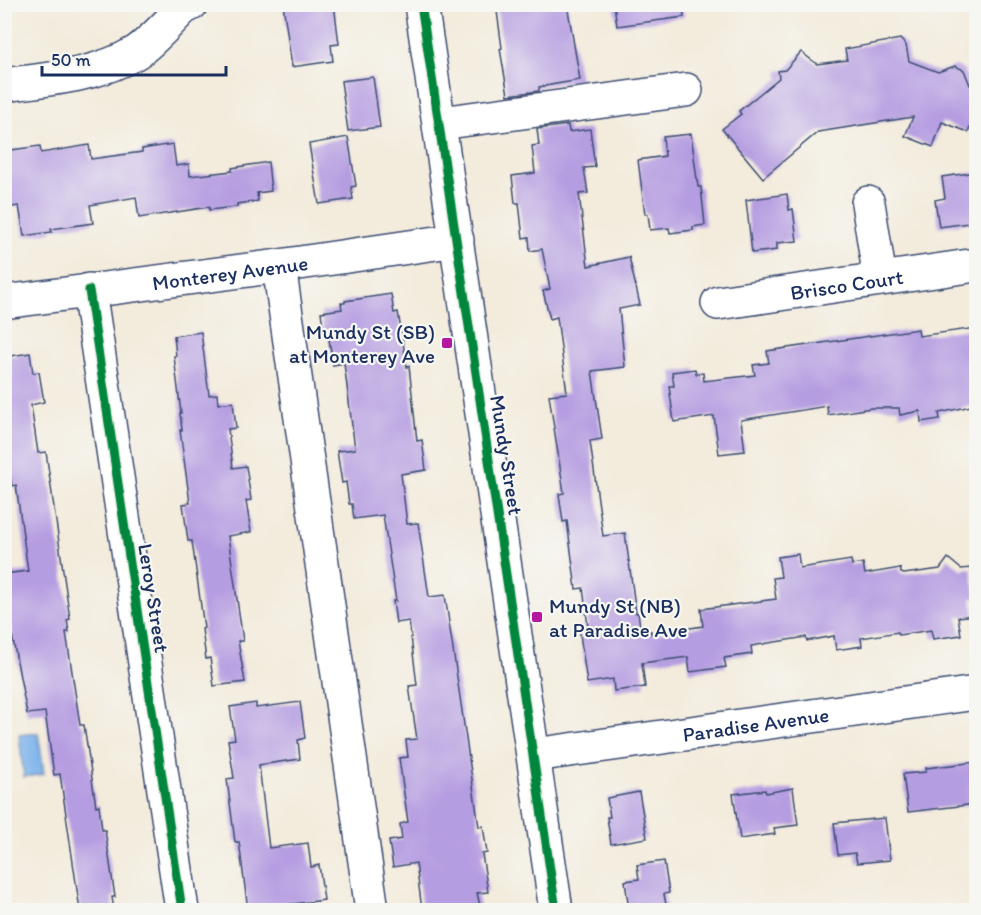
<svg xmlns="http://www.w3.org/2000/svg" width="981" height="915" font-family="Itim,sans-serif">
<rect width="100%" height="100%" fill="#f6f6f2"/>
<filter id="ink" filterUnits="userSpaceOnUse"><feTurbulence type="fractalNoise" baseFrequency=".0167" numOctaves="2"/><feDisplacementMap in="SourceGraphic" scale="12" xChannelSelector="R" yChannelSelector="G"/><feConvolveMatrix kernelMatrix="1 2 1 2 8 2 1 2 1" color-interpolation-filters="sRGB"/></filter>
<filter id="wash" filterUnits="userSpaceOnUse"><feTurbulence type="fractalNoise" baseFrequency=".008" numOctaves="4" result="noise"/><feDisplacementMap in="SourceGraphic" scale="24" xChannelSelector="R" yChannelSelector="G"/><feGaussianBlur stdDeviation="1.35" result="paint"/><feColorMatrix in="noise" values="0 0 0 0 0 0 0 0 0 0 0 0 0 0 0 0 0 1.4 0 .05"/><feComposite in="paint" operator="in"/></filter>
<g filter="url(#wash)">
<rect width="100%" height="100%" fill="#f3ebdb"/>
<!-- water -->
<polygon fill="#7bb2ea" stroke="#4b70a4" stroke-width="1.5" points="38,733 44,774 24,777 19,735"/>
<g id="blocks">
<!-- building -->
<g fill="#b59de1">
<polygon points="283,4 334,4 339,44 331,45 333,61 292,67"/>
<polygon points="496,4 567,4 580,80 539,87 539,91 508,95 500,49 502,48"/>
<polygon points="614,4 683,4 684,17 617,26"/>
<polygon points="900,39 906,45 909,61 938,72 955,66 964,70 970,85 976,88 976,110 968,132 942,122 933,147 905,136 913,117 818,132 763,178 722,129 741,114 739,111 779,78 778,71 785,70 801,52 817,64 847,60 845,49"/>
<polygon points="373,77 380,127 348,131 341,81"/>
<polygon points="568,125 569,132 590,129 595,167 584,168 588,193 579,194 588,266 629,257 640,305 619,309 625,367 592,371 602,439 590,441 603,536 625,533 636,613 638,613 641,633 651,631 651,634 703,626 701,609 776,599 773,578 781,577 778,557 798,554 800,568 851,560 852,565 863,563 865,574 900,568 901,573 904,574 940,569 948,558 961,569 971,568 976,598 972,598 974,615 958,617 961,635 933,639 931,630 899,635 898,632 861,638 862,646 836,650 834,636 807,641 806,637 751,646 752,654 724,658 726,667 690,672 688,657 642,663 645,687 614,691 613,679 587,683 579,627 588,626 583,588 576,589 567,521 563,522 559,494 564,493 549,395 567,393 557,317 550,319 543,291 550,289 542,249 530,251 529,237 523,238 519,203 515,203 512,176 535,173 532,146 539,145 537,129"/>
<polygon points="691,134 698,187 701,187 705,225 693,227 693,230 670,233 669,228 650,230 648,214 645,214 638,160 665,156 663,137"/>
<polygon points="348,137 356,186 351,187 353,199 319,204 309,144"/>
<polygon points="173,144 176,166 189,164 190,176 232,171 232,168 268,162 271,191 257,193 258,201 237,204 237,207 209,210 209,207 139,218 136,197 90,205 93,223 51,229 52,232 24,236 19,206 4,208 4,151 40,146 41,153 89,145 91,159 142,152 142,149"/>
<polygon points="976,172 976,222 939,227 935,200 945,198 942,177"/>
<polygon points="787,194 789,210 793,209 797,241 777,243 777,250 752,253 746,200"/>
<polygon points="391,294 394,313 398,312 407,367 409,366 417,441 422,440 426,470 401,474 407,524 418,523 429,597 445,595 479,827 483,826 487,853 482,854 488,892 477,893 481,910 422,910 416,863 393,867 389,841 402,839 400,824 408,822 399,758 408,757 406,740 417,739 409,686 417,685 409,621 396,623 393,601 396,601 383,515 354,519 352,504 349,504 346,482 342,483 337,451 355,449 344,363 333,365 328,333 324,334 321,312 342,309 341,303 345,303 345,301"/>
<polygon points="976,328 976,405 939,413 940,419 921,422 920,411 900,415 899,408 871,408 828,415 827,406 741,420 745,451 719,454 714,416 674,422 669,386 674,386 672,372 695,369 696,374 703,373 704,381 755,375 753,365 769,363 767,351 918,329 919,336"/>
<polygon points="201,332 209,395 217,394 218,404 233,402 236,428 228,429 233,468 246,466 251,500 246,501 251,532 228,536 243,641 238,641 245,682 214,686 210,658 206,659 202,629 204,628 192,541 188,541 183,504 190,503 180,430 182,430 180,413 181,413 174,356 176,356 174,336"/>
<polygon points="30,353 33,373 39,372 44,402 31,405 38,453 46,452 70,619 67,620 69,632 66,632 80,725 84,725 96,806 99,805 102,830 105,830 115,897 112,897 114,910 80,910 60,774 54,775 45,712 27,714 9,619 4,619 4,574 28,571 16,485 12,486 4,436 4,357"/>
<polygon points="300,702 305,738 298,740 300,759 259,765 269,848 308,843 311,867 319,865 324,900 248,910 239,842 235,842 227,779 234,778 228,740 235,739 230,707 256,703 256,708"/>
<polygon points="976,762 976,804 908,812 903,774 926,772 926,768"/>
<polygon points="793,788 798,825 774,828 775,834 740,839 733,794 765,790 766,793"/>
<polygon points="639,792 647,838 611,844 607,817 610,817 607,798"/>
<polygon points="885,818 890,860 857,863 855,853 838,855 834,823"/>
<polygon points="664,861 669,893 664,894 667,910 629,910 625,881 639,879 637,865"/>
</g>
</g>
</g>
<g filter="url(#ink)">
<use href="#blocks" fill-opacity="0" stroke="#3b4b71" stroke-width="1.5"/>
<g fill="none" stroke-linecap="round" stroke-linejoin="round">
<defs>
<g id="minor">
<polyline points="421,4 556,910"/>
<path d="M4 85C49 79 96 76 135 53 151 43 169 22 183 8L191 4"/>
<polyline points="440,123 686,90"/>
<polyline points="868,203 880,279"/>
<polyline points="279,266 372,910"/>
<polyline points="89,290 182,910"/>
<path id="s1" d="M4 302 279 266 457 240"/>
<path id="s2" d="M718 303 976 265"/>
<path id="s3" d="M534 755 976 693"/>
</g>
</defs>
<!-- minor casing -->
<use href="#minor" stroke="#3b4b71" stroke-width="36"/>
<!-- minor -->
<use href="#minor" stroke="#fff" stroke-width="33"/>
<defs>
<g id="cycleway">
<polyline points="421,4 556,910"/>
<polyline points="89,290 182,910"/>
</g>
</defs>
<!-- cycleway casing -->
<use href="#cycleway" stroke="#f6f6f2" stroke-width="13"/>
<!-- cycleway -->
<use href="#cycleway" stroke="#00873e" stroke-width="9"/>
</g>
</g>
<!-- markers -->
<g fill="#b5179e" stroke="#f6f6f2" stroke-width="2">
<rect x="441" y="337" width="12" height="12" rx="3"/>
<rect x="531" y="611" width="12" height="12" rx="3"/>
</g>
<g text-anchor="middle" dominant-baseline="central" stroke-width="4.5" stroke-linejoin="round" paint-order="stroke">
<!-- street labels -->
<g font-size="21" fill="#1b2f5e" stroke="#f6f6f2">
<text stroke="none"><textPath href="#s1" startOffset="228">Monterey Avenue</textPath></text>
<text stroke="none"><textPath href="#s2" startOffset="130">Brisco Court</textPath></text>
<text transform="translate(507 455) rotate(81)">Mundy Street</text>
<text transform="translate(154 598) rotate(81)">Leroy Street</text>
<text stroke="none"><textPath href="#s3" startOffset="224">Paradise Avenue</textPath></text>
</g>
<!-- poi labels -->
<g font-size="21" fill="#1b2f5e" stroke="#f6f6f2" text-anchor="end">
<text x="435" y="331">Mundy St (SB)<tspan x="435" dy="24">at Monterey Ave</tspan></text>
<text x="549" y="605" text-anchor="start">Mundy St (NB)<tspan x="549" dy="24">at Paradise Ave</tspan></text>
</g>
</g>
<!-- margin -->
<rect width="981" height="915" fill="none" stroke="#f6f6f2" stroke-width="24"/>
<!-- scale -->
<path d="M42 66v9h184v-9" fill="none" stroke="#1b2f5e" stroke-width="3"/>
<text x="51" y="66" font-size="18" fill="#1b2f5e" stroke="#f6f6f2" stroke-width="4.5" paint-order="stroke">50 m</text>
</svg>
